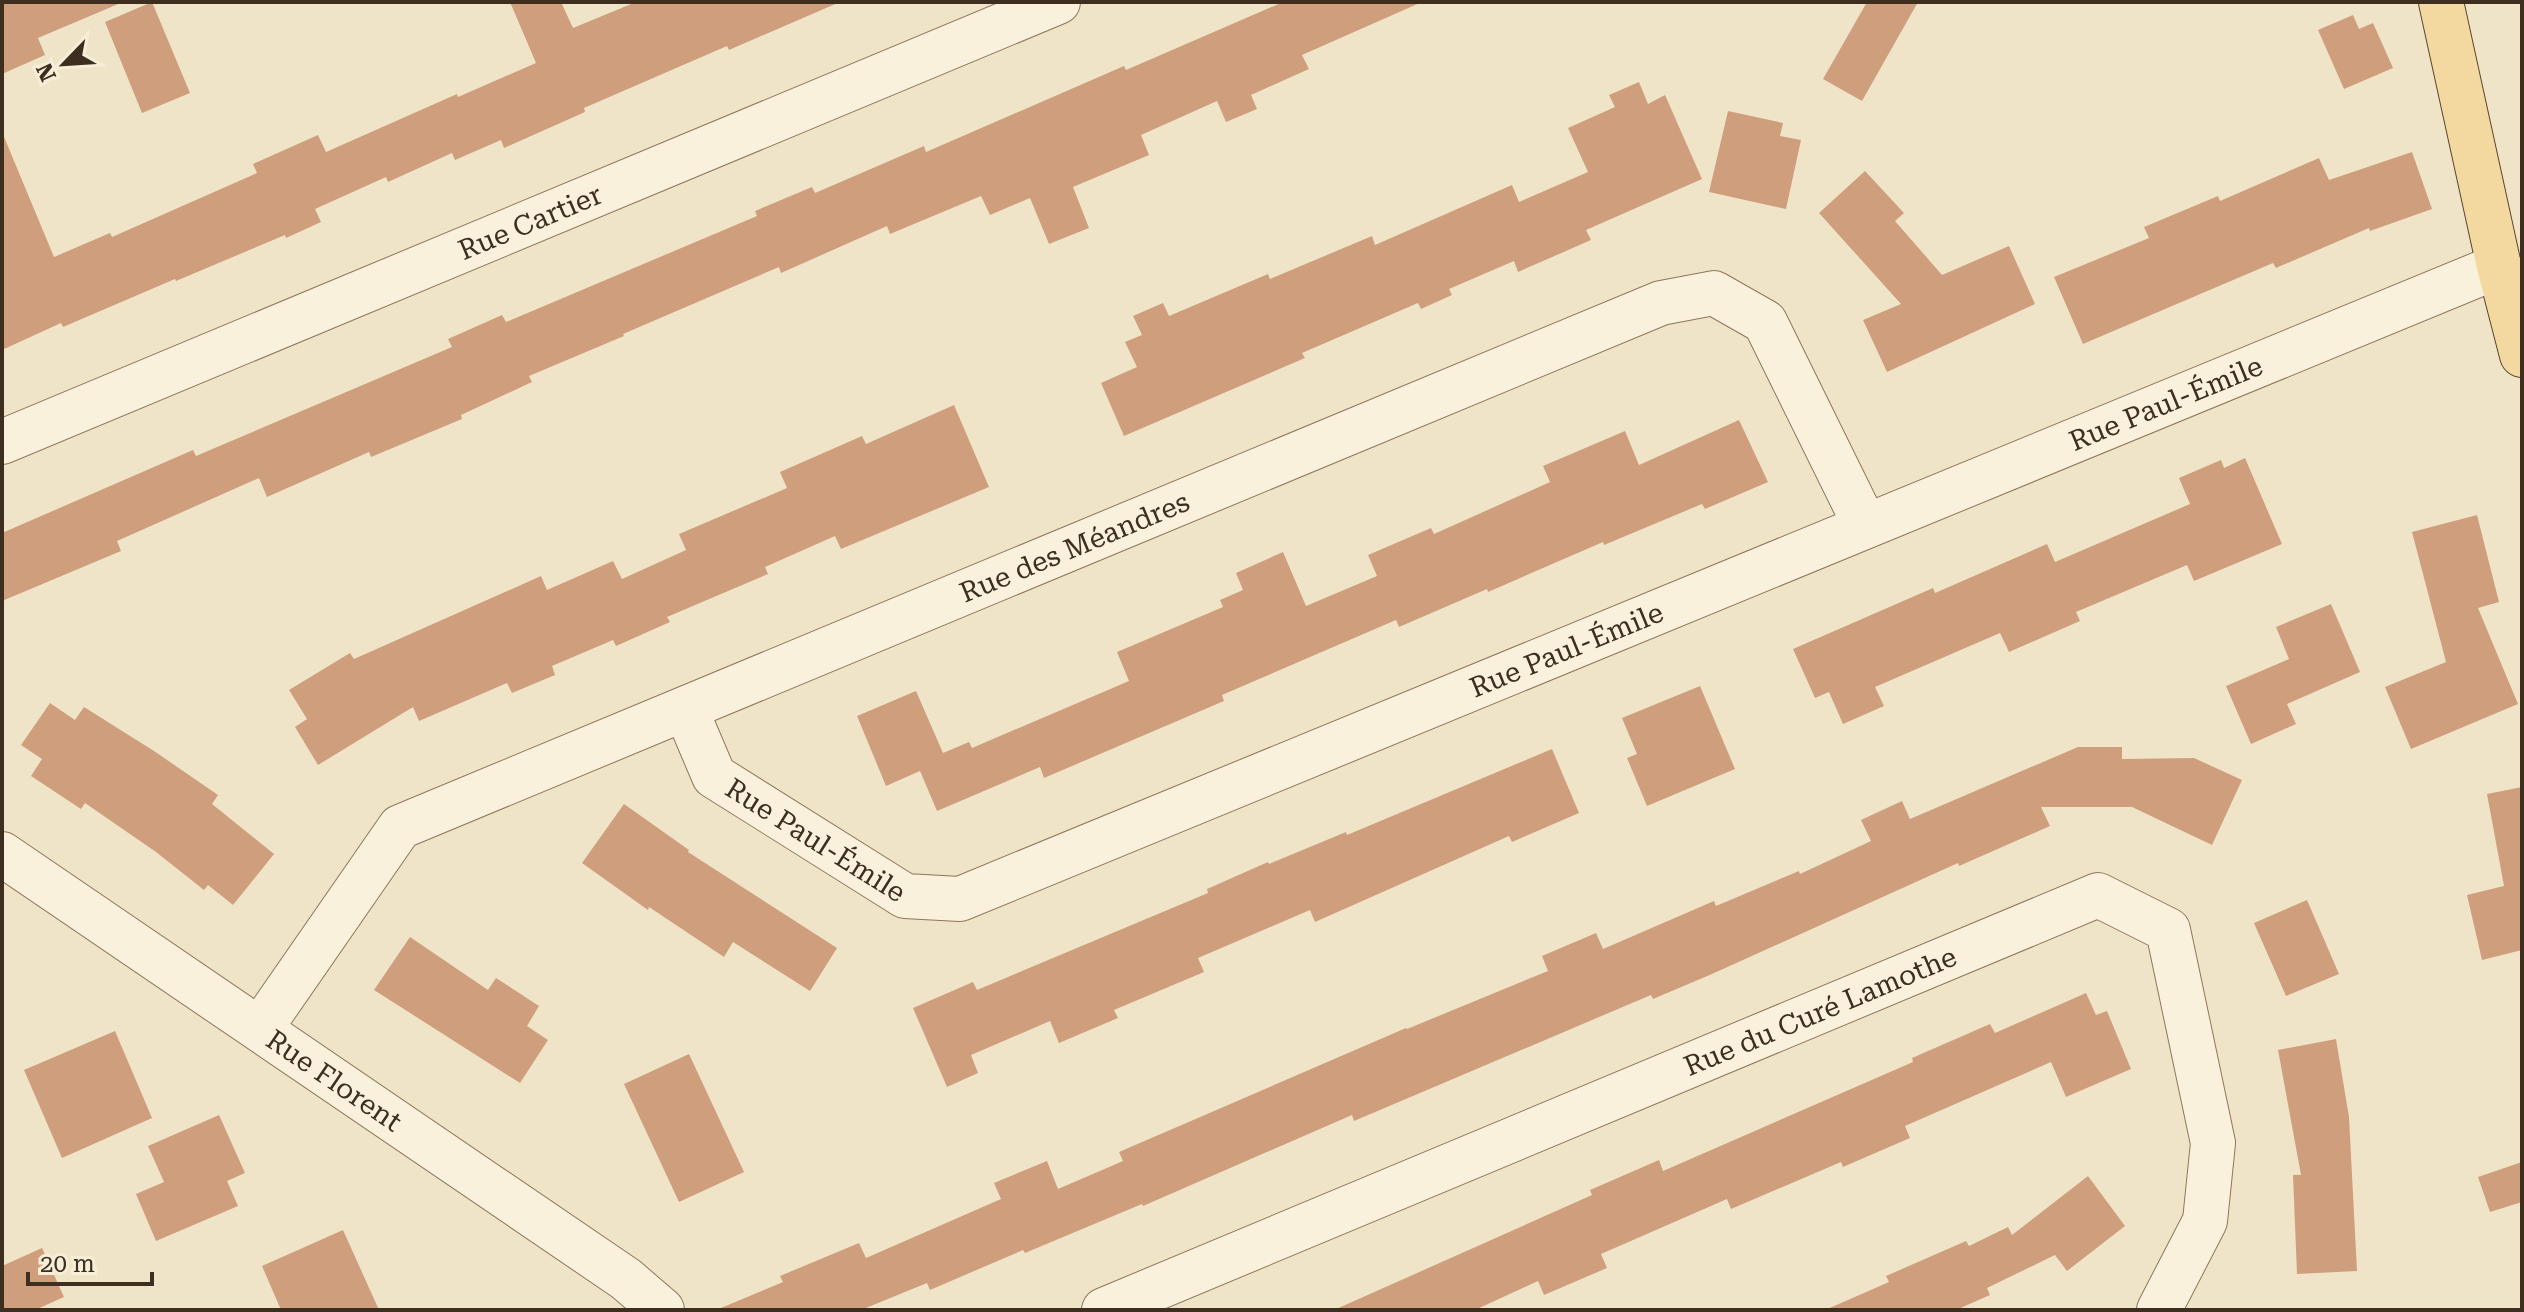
<svg xmlns="http://www.w3.org/2000/svg" width="2524" height="1312" font-family="'Roboto Serif',serif">
<rect width="100%" height="100%" fill="#f0e4c8"/>
<!-- building -->
<g fill="#cf9f7d">
<polygon points="2,2 123,2 38,38 45,55 2,74"/>
<polygon points="152,2 190,93 142,113 105,22"/>
<polygon points="510,2 561,2 573,28 636,2 840,2 729,50 727,46 584,108 585,112 504,148 501,140 455,160 452,153 388,182 386,177 315,209 321,222 286,238 285,235 176,281 175,279 63,327 61,323 2,350 2,132 54,257 110,233 112,237 257,173 253,164 318,135 326,152 457,94 458,97 536,63"/>
<polygon points="1283,2 1422,2 1302,55 1309,69 1251,95 1257,109 1226,122 1217,101 1141,135 1149,155 1073,187 1089,228 1049,244 1030,198 990,215 981,196 890,234 887,226 781,273 779,267 623,334 624,336 529,376 532,382 461,415 462,419 371,457 369,452 267,497 259,478 117,541 121,551 2,601 2,533 193,450 196,456 452,347 448,339 502,315 506,322 757,216 755,211 812,187 815,193 924,146 926,152 1124,66 1126,70"/>
<polygon points="1867,2 1918,2 1862,101 1823,79"/>
<polygon points="2353,15 2359,29 2373,23 2393,68 2344,89 2318,30"/>
<polygon points="1639,82 1648,104 1665,95 1702,179 1586,230 1591,240 1518,272 1514,261 1449,289 1452,295 1421,309 1418,303 1302,353 1305,358 1124,436 1101,383 1137,367 1125,342 1142,335 1133,316 1163,303 1169,316 1268,274 1270,279 1372,236 1375,245 1512,185 1519,202 1588,172 1568,128 1615,107 1609,95"/>
<polygon points="1728,111 1783,123 1780,136 1801,140 1786,209 1709,192"/>
<polygon points="2412,152 2432,209 2370,231 2369,228 2276,268 2273,263 2083,344 2054,277 2149,238 2144,227 2218,196 2220,201 2319,158 2329,180"/>
<polygon points="1865,171 1904,213 1895,221 1942,275 2009,246 2035,304 1887,372 1863,320 1901,304 1819,213"/>
<polygon points="954,405 989,487 841,549 835,536 765,567 768,574 667,617 670,622 616,646 613,640 552,666 555,675 512,693 507,683 419,721 413,707 318,765 295,727 307,719 289,690 350,653 354,659 541,576 547,590 613,561 622,579 686,550 679,534 787,488 780,472 862,436 866,444"/>
<polygon points="1739,420 1768,482 1705,509 1702,504 1604,545 1603,542 1488,592 1487,589 1399,627 1396,620 1222,695 1224,701 1044,778 1040,767 937,811 920,771 886,786 857,716 916,691 943,753 969,742 972,748 1129,681 1117,652 1223,607 1220,600 1243,590 1236,573 1283,552 1306,606 1377,576 1368,555 1431,528 1434,534 1550,482 1543,466 1625,431 1639,465"/>
<polygon points="2245,458 2282,544 2194,581 2187,565 2076,612 2080,621 2009,652 2000,633 1875,687 1884,706 1843,724 1829,692 1815,698 1793,649 1933,588 1935,593 2047,544 2055,562 2190,504 2179,478 2221,460 2224,468"/>
<polygon points="2477,515 2499,602 2478,608 2518,704 2411,749 2385,687 2446,662 2412,532"/>
<polygon points="2331,604 2360,672 2287,704 2296,724 2251,744 2226,686 2289,659 2276,627"/>
<polygon points="1700,686 1735,769 1647,806 1627,758 1637,754 1622,718"/>
<polygon points="50,703 75,720 84,707 154,751 218,795 212,804 274,854 233,905 208,885 204,890 156,852 85,803 81,809 31,776 42,759 21,745"/>
<polygon points="2078,747 2122,747 2122,759 2194,758 2242,780 2212,845 2132,807 2041,807 2050,826 1959,866 1958,863 1712,974 1653,999 1651,995 1354,1121 1352,1115 1143,1206 1142,1204 1025,1253 1023,1250 930,1290 927,1283 861,1310 716,1310 783,1282 780,1276 859,1243 866,1258 1001,1199 994,1183 1047,1161 1058,1189 1123,1161 1119,1152 1406,1028 1407,1029 1548,971 1542,956 1596,933 1603,949 1714,901 1716,906 1799,871 1800,874 1871,841 1861,820 1902,801 1910,819"/>
<polygon points="1552,749 1579,813 1512,842 1509,836 1315,922 1310,910 1198,958 1204,972 1114,1010 1118,1018 1059,1043 1050,1021 971,1055 978,1073 947,1087 913,1008 973,982 977,990 1208,893 1207,889 1268,862 1269,864 1346,832 1347,835"/>
<polygon points="2522,787 2522,950 2482,960 2467,895 2504,886 2487,794"/>
<polygon points="624,804 689,850 688,852 837,948 810,991 733,942 724,957 649,907 648,910 582,863"/>
<polygon points="2307,900 2339,974 2286,996 2254,923"/>
<polygon points="410,937 488,990 496,978 539,1006 527,1026 548,1040 520,1083 374,990"/>
<polygon points="2086,993 2096,1015 2107,1011 2131,1069 2066,1097 2051,1062 1905,1126 1910,1138 1843,1167 1841,1162 1731,1209 1727,1199 1601,1254 1607,1268 1544,1295 1538,1281 1475,1310 1334,1310 1592,1195 1590,1190 1659,1160 1663,1171 1913,1062 1912,1058 1990,1024 1995,1033"/>
<polygon points="115,1031 152,1118 62,1158 24,1070"/>
<polygon points="2336,1039 2349,1117 2357,1271 2297,1274 2293,1175 2301,1175 2278,1050"/>
<polygon points="689,1054 744,1172 679,1202 624,1084"/>
<polygon points="219,1115 245,1173 227,1181 238,1206 156,1241 136,1194 164,1182 148,1146"/>
<polygon points="2522,1162 2522,1202 2490,1212 2478,1177"/>
<polygon points="2088,1176 2125,1226 2067,1271 2055,1255 1987,1288 1990,1295 1956,1310 1825,1310 1889,1282 1886,1276 1966,1241 1969,1246 2008,1227 2012,1235"/>
<polygon points="343,1230 379,1310 281,1310 262,1266"/>
<polygon points="42,1248 64,1297 35,1310 2,1310 2,1266"/>
</g>
<g fill="none" stroke-linecap="round" stroke-linejoin="round">
<defs>
<g id="minor">
<path id="s1" d="M2 442 1058 2"/>
<path id="s2" d="M686 710 714 776 905 896 960 899 2499 266"/>
<path id="s3" d="M2 854 626 1279 662 1310"/>
<path id="s4" d="M260 1029 400 827 1661 303 1714 293 1765 322 1865 525"/>
<path id="s5" d="M1104 1310 2098 895 2168 930 2213 1143 2205 1221 2159 1310"/>
</g>
<polyline id="major" points="2441,2 2499,266 2522,355"/>
</defs>
<!-- minor casing -->
<use href="#minor" stroke="#8d765c" stroke-width="46"/>
<!-- major casing -->
<use href="#major" stroke="#5b4430" stroke-width="46"/>
<!-- minor -->
<use href="#minor" stroke="#faf1dc" stroke-width="44"/>
<!-- major -->
<use href="#major" stroke="#f3d9a0" stroke-width="44"/>
</g>
<g text-anchor="middle" dominant-baseline="central" stroke-width="6" stroke-linejoin="round" paint-order="stroke">
<!-- street labels -->
<g font-size="28" fill="#3d2e20" stroke="#f7eed8">
<text stroke="none"><textPath href="#s1" startOffset="572">Rue Cartier</textPath></text>
<text stroke="none"><textPath href="#s2" startOffset="1656">Rue Paul-Émile</textPath></text>
<text stroke="none"><textPath href="#s4" startOffset="976">Rue des Méandres</textPath></text>
<text stroke="none"><textPath href="#s2" startOffset="1008">Rue Paul-Émile</textPath></text>
<text stroke="none"><textPath href="#s2" startOffset="192">Rue Paul-Émile</textPath></text>
<text stroke="none"><textPath href="#s5" startOffset="776">Rue du Curé Lamothe</textPath></text>
<text stroke="none"><textPath href="#s3" startOffset="402">Rue Florent</textPath></text>
</g>
</g>
<!-- border -->
<rect width="2524" height="1312" fill="none" stroke="#3d2e20" stroke-width="8"/>
<!-- north arrow -->
<g transform="translate(64 64) rotate(245)" stroke="#f7eed8" stroke-width="6" paint-order="stroke">
<path d="M0-6L14 30L0 20L-14 30Z" fill="#3d2e20"/>
<text y="-12" font-size="22" font-weight="bold" text-anchor="middle" fill="#3d2e20">N</text>
</g>
<!-- scale -->
<path d="M28 1272v12h124v-12" fill="none" stroke="#3d2e20" stroke-width="4"/>
<text x="40" y="1272" font-size="24" fill="#3d2e20" stroke="#f7eed8" stroke-width="6" paint-order="stroke">20 m</text>
</svg>
